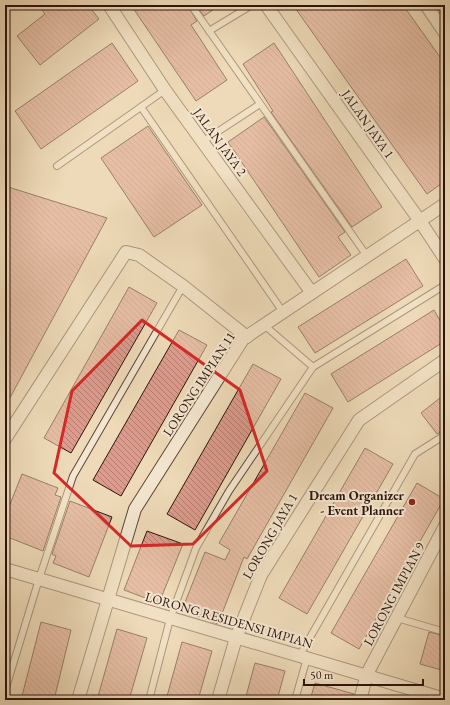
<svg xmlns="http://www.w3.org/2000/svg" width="450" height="705" font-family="'EB Garamond',serif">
<defs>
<pattern id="building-back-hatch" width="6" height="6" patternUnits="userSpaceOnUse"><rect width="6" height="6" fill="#de9b8d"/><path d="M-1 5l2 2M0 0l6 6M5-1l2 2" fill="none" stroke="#b47d71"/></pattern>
</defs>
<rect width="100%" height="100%" fill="#eedab8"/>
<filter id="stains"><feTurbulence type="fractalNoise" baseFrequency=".005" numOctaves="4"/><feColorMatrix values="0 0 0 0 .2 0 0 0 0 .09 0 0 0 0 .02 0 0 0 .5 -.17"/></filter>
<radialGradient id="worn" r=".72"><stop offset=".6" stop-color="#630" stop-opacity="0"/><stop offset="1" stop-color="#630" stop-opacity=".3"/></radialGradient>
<!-- building -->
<g fill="url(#building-back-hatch)" stroke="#2c140a">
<polygon points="38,5 88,5 99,19 40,65 17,36 45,14"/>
<polygon points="131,5 187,5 197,21 191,25 227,80 196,101"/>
<polygon points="196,5 220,5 204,16"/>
<polygon points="293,5 403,5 445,64 445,181 427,194"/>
<polygon points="112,43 138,81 41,149 15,111"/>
<polygon points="274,43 382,207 352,227 271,112 273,111 243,64"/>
<polygon points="264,117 345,232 338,237 351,255 319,277 228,142"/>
<polygon points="148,126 202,205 154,237 101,158"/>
<polygon points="5,186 107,218 5,407"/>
<polygon points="406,259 423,286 315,353 298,327"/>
<polygon points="129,287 157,303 71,453 44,438"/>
<polygon points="434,310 445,329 445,341 348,402 331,374"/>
<polygon points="179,330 207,345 121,496 93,480"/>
<polygon points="253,364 281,379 195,530 167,514"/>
<polygon points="305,393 333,408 247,559 244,557 218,624 182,610 205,552 225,560 230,550 219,543"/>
<polygon points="445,394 445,428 437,434 421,413"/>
<polygon points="365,448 393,464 307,614 279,598"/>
<polygon points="22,474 58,488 55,495 61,497 43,551 5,536 5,517"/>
<polygon points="417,483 444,499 359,649 331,633"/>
<polygon points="70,501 112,517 89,577 53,563 56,556 52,554"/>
<polygon points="147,531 183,544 159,603 124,590"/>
<polygon points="41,622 71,630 54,700 21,700"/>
<polygon points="117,629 147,638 129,700 97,700"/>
<polygon points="429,632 445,636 445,671 420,664"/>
<polygon points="182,642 212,651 198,700 166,700"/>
<polygon points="255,663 285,671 277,700 245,700"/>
<polygon points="315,683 354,694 353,700 310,700"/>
</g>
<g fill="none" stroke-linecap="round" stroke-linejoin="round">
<defs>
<g id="lane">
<polyline points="191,5 367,256"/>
<polyline points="209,31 252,5"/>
<polyline points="141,107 283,312"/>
<polyline points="202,142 260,104"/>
<polyline points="57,166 165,90"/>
<polyline points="264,325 313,367"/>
<polyline points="397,618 445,632"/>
<polyline points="300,655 415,454 445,435"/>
<polyline points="5,691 39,579 73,476 183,286"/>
<polyline points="149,700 170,619 196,548 229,491 313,367 445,285"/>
<polyline points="295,700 307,658"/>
</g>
<g id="street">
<polyline points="109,5 165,90 312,293"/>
<polyline points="266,5 420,221 445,259"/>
<polyline points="426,5 445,33"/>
<polyline points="5,439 126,252 139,255 183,286 247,337"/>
<polyline points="5,569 445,699"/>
<polyline points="78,700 135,509 243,339 445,204"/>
<polyline points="218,700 236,638 261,575 359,420 445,360"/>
<polyline points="360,700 367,674 445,526"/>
</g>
</defs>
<!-- lane casing -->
<use href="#lane" stroke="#5c4636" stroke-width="8"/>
<!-- street casing -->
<use href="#street" stroke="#5c4636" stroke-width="14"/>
<!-- lane -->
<use href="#lane" stroke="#f4e7d1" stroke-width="6"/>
<!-- street -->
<use href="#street" stroke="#f4e7d1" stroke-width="12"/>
</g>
<!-- marked area -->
<path d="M0 0H450V705H0ZM142 320 240 390 267 471 193 544 131 546 54 473 72 391Z" fill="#eedab8" fill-opacity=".55" fill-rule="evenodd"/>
<path fill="none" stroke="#d62828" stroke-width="3" stroke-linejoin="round" d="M142 320 240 390 267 471 193 544 131 546 54 473 72 391Z"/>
<!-- markers -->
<circle fill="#8f2418" stroke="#f4e7d1" stroke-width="1.5" cx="412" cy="502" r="4"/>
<g text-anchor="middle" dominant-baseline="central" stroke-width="4" stroke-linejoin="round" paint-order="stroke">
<!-- street labels -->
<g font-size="13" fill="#2c140a" stroke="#f4e7d1">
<text transform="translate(368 124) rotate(55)">JALAN JAYA 1</text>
<text transform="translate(220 142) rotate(54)">JALAN JAYA 2</text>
<text transform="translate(199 384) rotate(-57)">LORONG IMPIAN 11</text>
<text transform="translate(270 536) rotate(-60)">LORONG JAYA 1</text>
<text transform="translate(394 594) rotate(-62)">LORONG IMPIAN 9</text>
<text transform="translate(229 620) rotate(16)">LORONG RESIDENSI IMPIAN</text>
</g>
<!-- poi labels -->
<g font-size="13" font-weight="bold" fill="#2c140a" stroke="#f4e7d1" text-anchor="end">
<text x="404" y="495">Dream Organizer<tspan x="404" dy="15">- Event Planner</tspan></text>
</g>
</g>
<!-- margin -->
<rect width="450" height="705" fill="none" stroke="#eedab8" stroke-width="20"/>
<rect x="6" y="6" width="438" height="693" fill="none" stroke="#2c140a" stroke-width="2"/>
<rect x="10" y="10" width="430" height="685" fill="none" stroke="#2c140a"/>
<!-- scale -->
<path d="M304 679v6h119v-6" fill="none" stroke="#2c140a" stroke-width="2"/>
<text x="310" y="679" font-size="12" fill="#2c140a" stroke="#f4e7d1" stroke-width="3" paint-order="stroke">50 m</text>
<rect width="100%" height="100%" filter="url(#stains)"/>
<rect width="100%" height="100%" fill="url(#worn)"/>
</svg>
